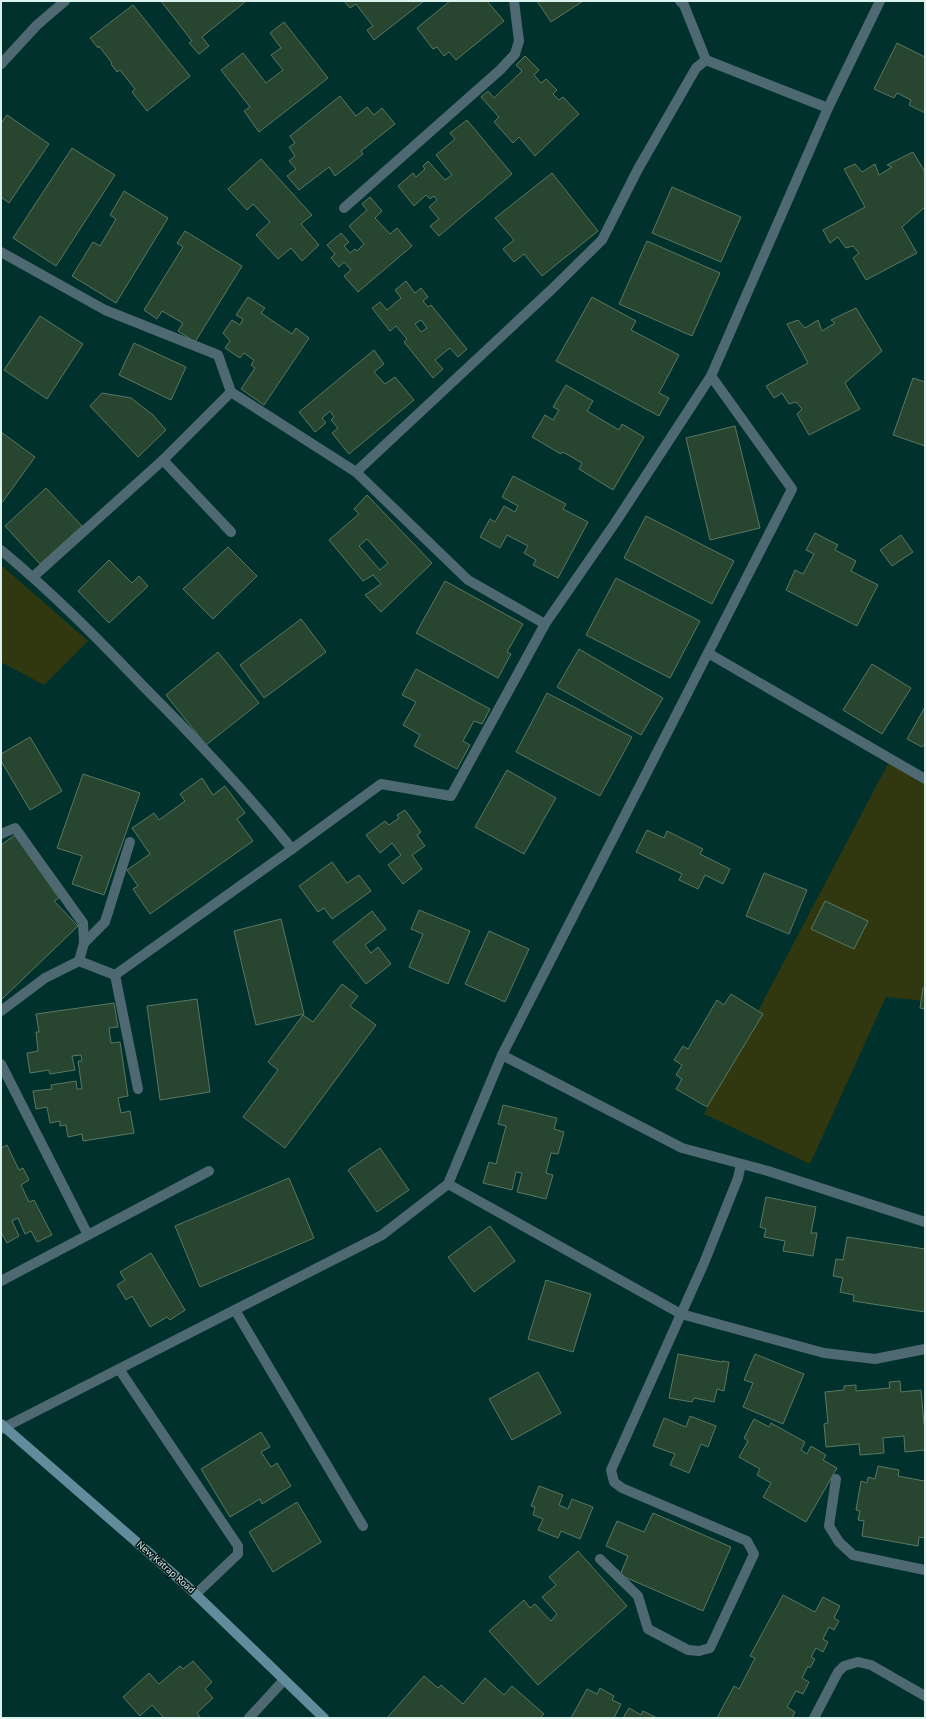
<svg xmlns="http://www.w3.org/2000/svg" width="926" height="1719" font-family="'PT Sans',sans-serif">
<rect width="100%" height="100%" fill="#00312d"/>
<!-- green -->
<g fill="#313810">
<polygon points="1,565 88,641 44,685 1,662"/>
<polygon points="891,758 925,774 925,1001 886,997 810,1164 704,1114"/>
</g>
<!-- building -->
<g fill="#284530" stroke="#597862" fill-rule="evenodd">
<polygon points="161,1 246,1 202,37 209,46 199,54 189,43 192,41"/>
<polygon points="344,1 424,1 374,40 367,30 373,26 356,4 350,8"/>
<polygon points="450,1 487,1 504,21 456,60 449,52 444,56 437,47 433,49 417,28"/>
<polygon points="537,1 583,1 551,22"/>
<polygon points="133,5 190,76 147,111 132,92 135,89 120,70 117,72 111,64 112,63 99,46 98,48 90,38"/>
<polygon points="284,22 328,78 259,132 244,111 250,107 221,70 243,53 266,83 283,70 271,55 281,48 270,33"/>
<polygon points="897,43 925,57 925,113 909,105 911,100 897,93 894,98 874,89"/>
<polygon points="525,56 539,70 534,75 541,83 546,79 557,90 553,94 559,100 563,97 579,114 535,156 519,137 513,143 494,122 499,117 481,97 488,91 494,98 522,71 516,65"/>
<polygon points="340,96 356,116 367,107 374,115 382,108 395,124 361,151 363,154 335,176 329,167 299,190 287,176 296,169 289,161 295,156 289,147 295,143 290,136"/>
<polygon points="7,115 49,144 9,203 1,197 1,123"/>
<polygon points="467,120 512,174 439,236 430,226 439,219 429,207 437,200 434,196 430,199 426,195 414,206 398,186 413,173 416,177 425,169 423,166 428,161 445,180 452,175 436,155 455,139 450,133"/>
<polygon points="72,148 115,175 56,266 13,238"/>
<polygon points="913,152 925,172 925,207 902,227 917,253 866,280 853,258 859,253 853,246 846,248 838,237 830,243 823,230 865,207 844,169 855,164 862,172 875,164 879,175 892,167 887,165"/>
<polygon points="261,159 312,215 301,224 319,245 302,261 291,248 278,259 256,235 270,222 253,204 247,210 228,189"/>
<polygon points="552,173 598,231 542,276 524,254 514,262 503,249 514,240 495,218"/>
<polygon points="672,187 741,217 721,262 652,233"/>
<polygon points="124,191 168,218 116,303 72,276 93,242 100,246 116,219 110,215"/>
<polygon points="370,197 382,211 375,218 390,234 397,228 412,246 358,292 344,276 351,270 344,262 339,267 331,258 335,254 327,245 341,233 349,242 344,246 350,253 355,249 357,251 364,244 349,226 367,210 362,204"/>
<polygon points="185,231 242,266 195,342 178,331 183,323 162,311 157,319 144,310 183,247 177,243"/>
<polygon points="647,241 720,273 692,336 619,304"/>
<path d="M406 281 415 293 421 288 428 297 423 301 428 307 431 305 467 349 458 357 450 348 435 360 443 369 433 378 404 342 407 339 396 326 390 331 372 308 380 302 387 310 401 298 395 290ZM421 320 427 328 421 332 415 324Z"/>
<polygon points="248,297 265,308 261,313 292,334 296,328 309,338 264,405 241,389 255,368 251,365 254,360 244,353 240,358 225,348 230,341 223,333 232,320 240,325 243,319 236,315"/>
<polygon points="592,297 636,321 631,330 679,355 659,393 669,398 659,416 556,361"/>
<polygon points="856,308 882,351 845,383 860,409 809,435 797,414 802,409 796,402 789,404 782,393 774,398 766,386 808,363 787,324 798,320 805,328 818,320 822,331 835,323 831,320"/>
<polygon points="40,316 83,344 47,399 4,370"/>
<polygon points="134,343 186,367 171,400 119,375"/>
<polygon points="374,350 384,364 374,372 385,384 395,377 414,400 349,454 332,433 338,428 331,420 334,417 330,411 322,418 326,423 315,432 299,412"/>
<polygon points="913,378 925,382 925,446 893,435"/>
<polygon points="566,385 593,401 587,411 619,430 622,424 644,437 613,490 579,469 582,463 563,452 561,454 532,437 545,415 553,420 559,410 553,407"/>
<polygon points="102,393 131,398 153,415 166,430 138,457 90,406"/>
<polygon points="735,426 760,528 710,540 686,438"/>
<polygon points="1,432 35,457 1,504"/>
<polygon points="513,476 566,504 563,509 588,522 558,578 533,565 536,560 524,553 528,546 507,535 500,548 480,537 490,519 495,522 504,506 515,512 518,506 502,497"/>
<polygon points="46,488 82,526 40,564 5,526"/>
<path d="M367 495 432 563 381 612 365 595 381 584 373 575 363 581 329 540 359 514 354 509ZM367 539 388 563 380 570 359 546Z"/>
<polygon points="646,516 734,561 712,604 624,558"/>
<polygon points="815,533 838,545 835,550 856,561 851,571 878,585 857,626 786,590 795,570 803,574 814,554 806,550"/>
<polygon points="901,535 913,552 892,566 880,550"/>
<polygon points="228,547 257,576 213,619 183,589"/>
<polygon points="109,560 132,583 139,576 148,586 109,623 78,591"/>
<polygon points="616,578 700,621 670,678 586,635"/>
<polygon points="445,581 523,624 507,652 511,654 498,678 416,633"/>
<polygon points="301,619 326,652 264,698 240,665"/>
<polygon points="579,649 663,698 641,735 557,687"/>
<polygon points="218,652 259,703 206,745 166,695"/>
<polygon points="872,664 911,688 882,734 843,710"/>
<polygon points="416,669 490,709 482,724 474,721 463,741 470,745 457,769 414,746 420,735 403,725 416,702 402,695"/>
<polygon points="547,693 632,737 600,796 516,752"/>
<polygon points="925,707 925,744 922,747 907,739"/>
<polygon points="30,737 62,791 30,810 1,761 1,754"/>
<polygon points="507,770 556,798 524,854 475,827"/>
<polygon points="83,774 140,793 104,895 72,884 82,856 57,848"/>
<polygon points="202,778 213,795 225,786 245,813 237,819 253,841 150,914 133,889 138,886 127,870 150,854 132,828 154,813 159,820 185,801 180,794"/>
<polygon points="405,810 421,832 417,835 425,846 412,855 422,869 403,884 388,865 401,855 392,843 380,853 366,835 385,821 389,825 399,818 397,815"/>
<polygon points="647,830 664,838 667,831 703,849 700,854 730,869 723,884 705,875 698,889 679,880 682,874 636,852"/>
<polygon points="15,835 59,898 54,901 78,926 1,1000 1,845"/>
<polygon points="332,862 347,883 359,875 371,891 332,919 324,908 318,912 299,886"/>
<polygon points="764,873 807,890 789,934 746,916"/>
<polygon points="825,901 868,921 854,949 811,929"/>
<polygon points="419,910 470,931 448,984 409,967 423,934 411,929"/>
<polygon points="372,911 386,929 365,945 371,953 378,947 391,964 366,984 333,942"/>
<polygon points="281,919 304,1014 256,1025 234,931"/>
<polygon points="489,931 529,949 505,1002 465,984"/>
<polygon points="342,984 358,996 350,1006 376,1025 285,1148 243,1117 278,1070 268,1062 303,1015 313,1022"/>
<polygon points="923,988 925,988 925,1009 920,1008"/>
<polygon points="731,994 763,1014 707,1107 676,1089 682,1079 676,1075 682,1065 674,1060 683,1046 688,1049 717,1000 724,1005"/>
<polygon points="197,999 210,1092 160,1100 147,1006"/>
<polygon points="114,1003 118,1027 109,1028 111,1043 120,1042 128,1096 118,1098 121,1113 130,1111 134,1133 83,1141 82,1134 68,1137 66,1125 60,1126 60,1121 50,1123 47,1107 36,1109 33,1091 52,1089 51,1085 76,1081 77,1089 82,1089 78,1061 82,1061 81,1055 72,1056 75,1070 50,1074 49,1070 30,1073 27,1053 38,1051 36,1032 39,1032 36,1014"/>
<polygon points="503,1105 557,1118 554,1129 564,1132 558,1154 551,1153 546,1173 553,1175 546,1199 517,1192 522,1173 516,1172 512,1190 483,1183 489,1162 496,1164 506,1126 498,1124"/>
<polygon points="7,1145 19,1170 23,1168 29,1180 21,1185 29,1202 34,1200 52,1235 37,1242 31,1231 25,1234 18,1218 12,1221 19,1236 7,1243 1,1232 1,1148"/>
<polygon points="380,1148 409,1190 377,1212 348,1170"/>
<polygon points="289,1178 314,1238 200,1287 175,1226"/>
<polygon points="766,1197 816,1207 811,1233 817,1233 813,1256 783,1251 785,1241 764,1237 766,1229 760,1227"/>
<polygon points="490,1226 515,1261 474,1292 448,1257"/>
<polygon points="847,1237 925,1249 925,1312 853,1301 854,1295 840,1292 843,1278 833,1276 836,1259 843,1260"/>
<polygon points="151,1253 185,1310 170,1320 167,1317 150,1327 132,1296 126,1300 117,1285 125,1280 120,1272"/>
<polygon points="546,1280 591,1294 573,1352 528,1339"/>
<polygon points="678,1354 722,1362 722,1361 729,1362 724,1391 717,1389 714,1402 694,1398 692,1402 669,1398"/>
<polygon points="755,1354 804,1374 783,1424 743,1407 753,1383 744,1380"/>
<polygon points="538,1372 561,1413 512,1440 489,1399"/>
<polygon points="900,1381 901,1392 921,1390 924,1424 925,1424 925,1450 905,1452 904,1436 883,1438 884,1453 860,1455 859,1444 826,1447 824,1424 828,1423 825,1392 844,1390 844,1386 856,1385 856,1391 890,1388 889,1382"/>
<polygon points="690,1416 716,1426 708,1447 701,1444 689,1473 670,1465 675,1454 653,1446 664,1418 686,1427"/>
<polygon points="754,1419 769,1427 771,1423 805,1442 801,1450 807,1454 811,1446 826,1455 823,1460 837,1468 806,1522 763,1497 771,1483 757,1475 760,1469 739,1457 748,1441 744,1438"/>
<polygon points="261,1432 270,1447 261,1452 271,1467 277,1463 291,1486 262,1504 260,1499 230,1517 201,1469"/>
<polygon points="878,1466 899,1470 898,1476 924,1481 925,1476 925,1538 919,1537 918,1546 862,1536 864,1521 858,1520 860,1511 856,1510 861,1481 867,1483 868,1477 875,1479"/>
<polygon points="539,1486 563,1495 559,1505 568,1509 572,1499 593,1507 580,1539 561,1531 558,1538 538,1530 543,1519 533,1515 535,1507 531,1506"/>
<polygon points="297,1502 321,1542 273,1572 249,1532"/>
<polygon points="653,1513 731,1547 703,1611 620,1575 628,1556 606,1546 617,1521 644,1532"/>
<polygon points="578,1551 627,1606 538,1685 489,1631 524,1600 530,1608 535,1604 551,1621 557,1614 542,1597 556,1585 549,1577"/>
<polygon points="783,1595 815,1612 823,1597 840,1606 834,1618 839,1621 834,1630 829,1627 823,1639 828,1642 823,1652 816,1648 811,1657 815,1659 810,1668 808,1666 802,1678 809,1682 803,1694 796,1691 787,1707 795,1712 792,1718 717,1718 734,1686 739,1689 755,1658 750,1656"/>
<polygon points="193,1661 212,1682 205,1689 213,1698 197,1713 201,1718 164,1718 152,1705 140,1716 123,1697 149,1673 159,1684 180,1666 183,1669"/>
<polygon points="424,1676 438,1688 441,1685 463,1704 485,1678 504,1695 512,1686 544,1714 540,1718 387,1718"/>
<polygon points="600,1688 614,1696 612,1700 621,1704 614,1718 571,1718 587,1689 597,1694"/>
<polygon points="629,1708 641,1715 643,1711 657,1718 623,1718"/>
</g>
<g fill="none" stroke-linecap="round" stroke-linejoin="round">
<!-- street -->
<g stroke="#4e6972" stroke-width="10">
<polyline points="680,1 684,5 706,60"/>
<polyline points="1,64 37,25 65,1"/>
<polyline points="344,208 500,70 515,54 519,41 514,1"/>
<polyline points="1,252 105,310 218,355 231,392 356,472"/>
<polyline points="163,460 231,532"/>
<path d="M1 550C52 592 98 639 143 686 195 738 246 792 292 849L381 784 451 796 545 624 615 523 711 376"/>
<polyline points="34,576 163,460 231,392"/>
<polyline points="545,624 468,580 356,472 551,290 602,240 638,169 696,68 706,60 828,108"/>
<polyline points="708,653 925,779"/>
<polyline points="1,834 15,828 83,923 84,943 79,961"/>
<polyline points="84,943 105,922 130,842"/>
<polyline points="115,975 292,849"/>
<polyline points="115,975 138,1089"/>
<polyline points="1,1011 45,978 79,961 115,975"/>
<polyline points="502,1055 682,1148 768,1171 925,1222"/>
<polyline points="1,1064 88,1235"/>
<polyline points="448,1184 681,1314 824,1353 875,1359 925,1349"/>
<polyline points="1,1281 209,1171"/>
<polyline points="235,1310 363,1526"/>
<polyline points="119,1369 238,1546 238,1554 196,1594"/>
<polyline points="1,1429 382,1235 448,1184 502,1055 792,489 711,376 828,108 880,1"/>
<polyline points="836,1479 829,1526 839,1542 853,1555 925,1570"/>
<polyline points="600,1559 638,1596 648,1629 688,1650 699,1651 710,1648 754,1554 747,1541 622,1488 614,1482 611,1470 704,1263 738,1178 741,1164"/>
<polyline points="249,1718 284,1680"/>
<polyline points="814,1718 838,1672 844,1666 858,1662 871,1665 925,1696"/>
</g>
<!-- secondary -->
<polyline stroke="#628c9b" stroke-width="10" points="1,1424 186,1585 324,1718"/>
</g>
<g text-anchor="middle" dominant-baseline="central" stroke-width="3" stroke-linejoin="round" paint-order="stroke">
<!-- street labels -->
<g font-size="10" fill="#dbf2ef" stroke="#041514">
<text transform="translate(166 1567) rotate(41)">New Katrap Road</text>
</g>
</g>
<!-- border -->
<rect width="926" height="1719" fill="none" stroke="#dbf2ef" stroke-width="4"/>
</svg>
